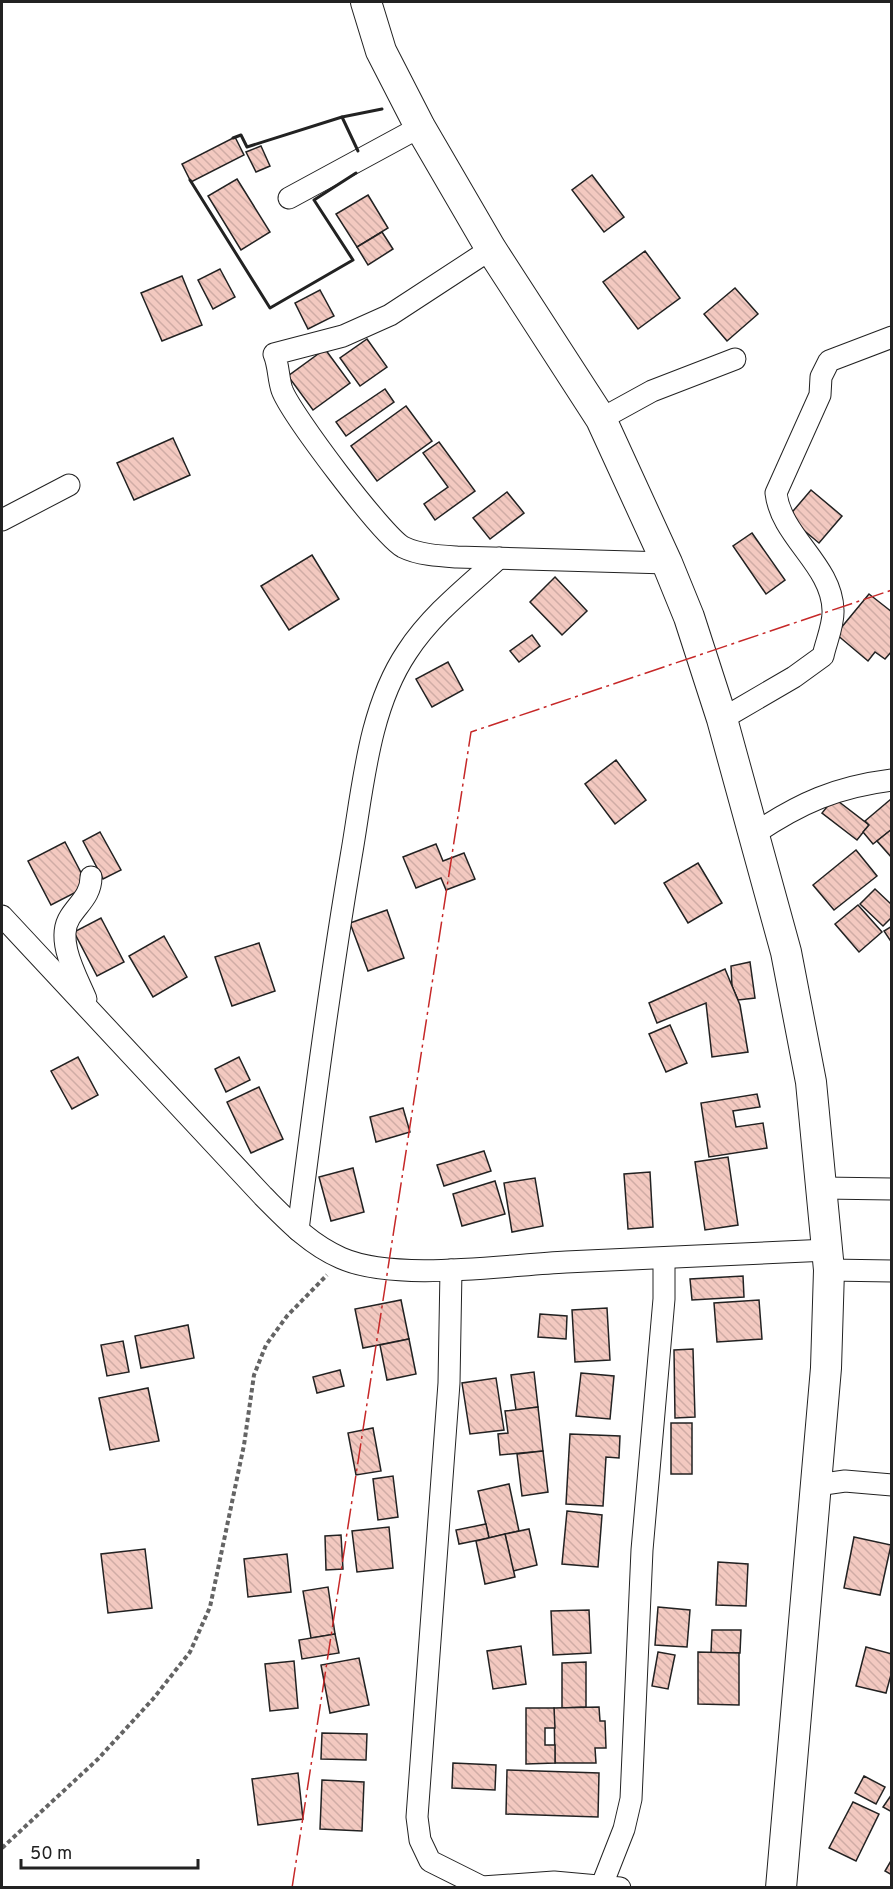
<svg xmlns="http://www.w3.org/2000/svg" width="893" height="1889" font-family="Overpass,sans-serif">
<defs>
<pattern id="building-back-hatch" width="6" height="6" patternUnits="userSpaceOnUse" patternTransform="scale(1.5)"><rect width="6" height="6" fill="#f3c9c0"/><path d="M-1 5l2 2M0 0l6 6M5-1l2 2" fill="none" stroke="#d0aca5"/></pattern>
</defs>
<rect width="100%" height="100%" fill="#fff"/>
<!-- building -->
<g fill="url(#building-back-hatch)" stroke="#222" stroke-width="1.5">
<polygon points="235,137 244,155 191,182 182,164"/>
<polygon points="261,146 270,166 256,172 246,152"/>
<polygon points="592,175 624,217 604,232 572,190"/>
<polygon points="237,179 270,232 241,250 208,196"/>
<polygon points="368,195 388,228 357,247 336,214"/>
<polygon points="382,232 393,249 368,265 357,247"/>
<polygon points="645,251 680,298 638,329 603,282"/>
<polygon points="220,269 235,297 213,309 198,280"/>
<polygon points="182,276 202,325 162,341 141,293"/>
<polygon points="735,288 758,314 727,341 704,314"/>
<polygon points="320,290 334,316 308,329 295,303"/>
<polygon points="367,339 387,367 360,386 340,358"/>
<polygon points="325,349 350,383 313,410 288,376"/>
<polygon points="385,389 394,402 346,436 336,422"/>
<polygon points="406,406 432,441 377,481 351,446"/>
<polygon points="173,438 190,475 134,500 117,463"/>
<polygon points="439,442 475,491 435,520 424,504 448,487 423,453"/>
<polygon points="811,490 842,516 819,543 788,517"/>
<polygon points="507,492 524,513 490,539 473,518"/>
<polygon points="752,533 785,580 766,594 733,546"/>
<polygon points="312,555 339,599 289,630 261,586"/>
<polygon points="555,577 587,611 562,635 530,602"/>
<polygon points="869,594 892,612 892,651 885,659 875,652 868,661 836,634"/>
<polygon points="532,635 540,646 519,662 510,651"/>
<polygon points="448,662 463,690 432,707 416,679"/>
<polygon points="616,760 646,800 615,824 585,784"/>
<polygon points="834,798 869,825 857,840 822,813"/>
<polygon points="891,799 892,829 873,844 863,832 869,825 865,821"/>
<polygon points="892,829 892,858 877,841"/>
<polygon points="100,832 121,870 103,879 83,841"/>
<polygon points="65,842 88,886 51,905 28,861"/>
<polygon points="436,844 443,861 464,853 475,879 446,890 441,878 416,888 403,857"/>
<polygon points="856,850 877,876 834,910 813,885"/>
<polygon points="698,863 722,903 688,923 664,883"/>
<polygon points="875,889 892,905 892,917 883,926 860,904"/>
<polygon points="858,905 882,932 859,952 835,924"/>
<polygon points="387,910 404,958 368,971 350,923"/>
<polygon points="101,918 124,962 97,976 74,932"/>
<polygon points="892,926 892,943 884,931"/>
<polygon points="164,936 187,977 153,997 129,956"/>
<polygon points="259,943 275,991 232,1006 215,957"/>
<polygon points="750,962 755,998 738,1000 732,986 731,966"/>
<polygon points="725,969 740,1005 748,1052 712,1057 706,1003 657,1023 649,1003"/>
<polygon points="670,1025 687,1063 666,1072 649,1034"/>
<polygon points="78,1057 98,1095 72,1109 51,1071"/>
<polygon points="239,1057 250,1080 226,1092 215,1069"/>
<polygon points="259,1087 283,1139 251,1153 227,1102"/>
<polygon points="757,1094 760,1107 733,1111 736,1127 763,1123 767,1148 709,1157 701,1103"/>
<polygon points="403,1108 410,1132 376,1142 370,1117"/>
<polygon points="484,1151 491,1171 444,1186 437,1165"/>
<polygon points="728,1157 738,1225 705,1230 695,1162"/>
<polygon points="353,1168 364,1212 331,1221 319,1177"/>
<polygon points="650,1172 653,1227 628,1229 624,1174"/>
<polygon points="535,1178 543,1226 512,1232 504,1183"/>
<polygon points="495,1181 505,1214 462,1226 453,1194"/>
<polygon points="743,1276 744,1297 692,1300 690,1279"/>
<polygon points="401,1300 409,1339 363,1348 355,1309"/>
<polygon points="759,1300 762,1339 717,1342 714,1303"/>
<polygon points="607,1308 610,1360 575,1362 572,1310"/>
<polygon points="540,1314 567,1316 566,1339 538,1337"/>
<polygon points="188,1325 194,1358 141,1368 135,1336"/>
<polygon points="409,1339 416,1374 387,1380 380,1345"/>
<polygon points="123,1341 129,1372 107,1376 101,1345"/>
<polygon points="693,1349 695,1417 675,1418 674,1350"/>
<polygon points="340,1370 344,1386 317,1393 313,1377"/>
<polygon points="534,1372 538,1407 516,1410 511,1375"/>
<polygon points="581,1373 614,1376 610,1419 576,1416"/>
<polygon points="496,1378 504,1430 470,1434 462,1383"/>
<polygon points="148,1388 159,1441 110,1450 99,1398"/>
<polygon points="538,1407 543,1451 500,1455 498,1434 508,1433 505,1411"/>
<rect x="671" y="1423" width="21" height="51"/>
<polygon points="373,1428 381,1471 356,1475 348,1433"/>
<polygon points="570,1434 620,1436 619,1458 606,1457 603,1506 566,1504"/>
<polygon points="543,1451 548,1492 522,1496 517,1454"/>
<polygon points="393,1476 398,1517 378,1520 373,1479"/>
<polygon points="509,1484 519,1531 489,1538 478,1491"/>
<polygon points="567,1511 602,1515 598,1567 562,1564"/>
<polygon points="486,1524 489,1538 459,1544 456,1530"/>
<polygon points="389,1527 393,1568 357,1572 352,1531"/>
<polygon points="529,1529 537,1565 513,1571 505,1534"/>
<polygon points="505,1534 515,1577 485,1584 476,1541"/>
<polygon points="341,1535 343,1569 326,1570 325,1536"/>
<polygon points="854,1537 891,1545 880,1595 844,1588"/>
<polygon points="145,1549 152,1608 108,1613 101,1554"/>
<polygon points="287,1554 291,1592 248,1597 244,1559"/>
<polygon points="718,1562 748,1564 746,1606 716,1605"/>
<polygon points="328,1587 335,1634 311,1638 303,1591"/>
<polygon points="658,1607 690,1610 687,1647 655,1645"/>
<polygon points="589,1610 591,1653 553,1655 551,1611"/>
<polygon points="712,1630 741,1630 740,1653 711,1653"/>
<polygon points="335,1634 339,1653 302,1659 299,1640"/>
<polygon points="521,1646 526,1684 493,1689 487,1651"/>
<polygon points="866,1647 892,1654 892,1671 886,1693 856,1686"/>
<polygon points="658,1652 675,1655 668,1689 652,1686"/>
<polygon points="698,1652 739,1653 739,1705 698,1704"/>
<polygon points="359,1658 369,1705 330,1713 321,1665"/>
<polygon points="294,1661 298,1708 270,1711 265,1664"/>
<polygon points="586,1662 586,1707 562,1708 562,1663"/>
<polygon points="599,1707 600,1721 605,1721 606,1748 595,1748 596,1763 555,1763 554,1708"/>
<polygon points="526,1708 554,1708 555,1728 545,1728 545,1745 555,1745 555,1763 526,1764"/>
<polygon points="322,1733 367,1734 366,1760 321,1759"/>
<polygon points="453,1763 496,1765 495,1790 452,1788"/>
<polygon points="507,1770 599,1773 598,1817 506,1814"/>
<polygon points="298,1773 303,1819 258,1825 252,1779"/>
<polygon points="864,1776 885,1787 876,1804 855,1793"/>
<polygon points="322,1780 364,1782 362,1831 320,1829"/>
<polygon points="892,1794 892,1812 883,1807"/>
<polygon points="853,1802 879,1814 856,1861 829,1848"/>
<polygon points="892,1859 892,1875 885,1871"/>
</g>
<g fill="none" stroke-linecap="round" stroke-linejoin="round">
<defs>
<g id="minor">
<polyline points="289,198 420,127"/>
<path d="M491 249 390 315 343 336 274 354C279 366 278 378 282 390 291 414 382 535 403 547 419 555 440 556 457 557L667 563"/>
<polyline points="601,419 652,391 735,359"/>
<polyline points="2,520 69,485"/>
<path d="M722 719 794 677 823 656C826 642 834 624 833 610 832 565 781 537 776 493L820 395 821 377 829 361 892 337"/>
<path d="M754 834C800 803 836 787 892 780"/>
<path d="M2 916 263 1196C287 1220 309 1244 341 1258 396 1282 504 1265 566 1262 653 1258 741 1254 828 1250"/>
<path d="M86 999C77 977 55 940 70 917 79 903 91 895 91 877"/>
<polyline points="823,1188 892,1189"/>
<path d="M298 1230C314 1105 330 981 351 857 363 789 368 710 407 652 431 615 467 587 499 558"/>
<polyline points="451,1270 449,1383 417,1817 420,1840 430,1861 482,1887 554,1882 620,1888"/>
<polyline points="829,1270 892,1271"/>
<polyline points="817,1485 845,1481 892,1485"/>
<polyline points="602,1885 624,1829 631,1799 642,1550 664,1299 664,1259"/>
</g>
<polyline id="secondary" points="366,2 381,51 420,127 491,249 601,419 667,563 689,617 722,719 786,952 811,1082 829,1270 826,1368 781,1888"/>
</defs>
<!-- minor casing -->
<use href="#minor" stroke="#222" stroke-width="23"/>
<!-- secondary casing -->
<use href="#secondary" stroke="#222" stroke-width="32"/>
<!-- path -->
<polyline stroke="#646464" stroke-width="4" stroke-dasharray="4.5 3" stroke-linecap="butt" points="2,1848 98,1759 153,1699 190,1652 210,1607 244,1445 254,1375 266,1345 287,1316 327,1275"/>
<!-- minor -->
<use href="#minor" stroke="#fff" stroke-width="21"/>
<!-- secondary -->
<use href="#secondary" stroke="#fff" stroke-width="30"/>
<!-- wall -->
<g stroke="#222" stroke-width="3">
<polyline points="342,117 358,151"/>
<polyline points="233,138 241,135 247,147 342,117 382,109"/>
<polyline points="190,180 270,308 353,260 314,200 356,173"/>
</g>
<!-- power -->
<polyline stroke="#c62828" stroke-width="1.5" stroke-dasharray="21 4.5 3 4.5" stroke-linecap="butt" points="292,1888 471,732 892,590"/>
</g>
<!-- border -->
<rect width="893" height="1889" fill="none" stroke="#222222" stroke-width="6"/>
<!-- scale -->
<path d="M21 1859v9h177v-9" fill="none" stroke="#222222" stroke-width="3"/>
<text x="30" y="1859" font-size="18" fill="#222222" stroke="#ffffff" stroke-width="4.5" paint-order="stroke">50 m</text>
</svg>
